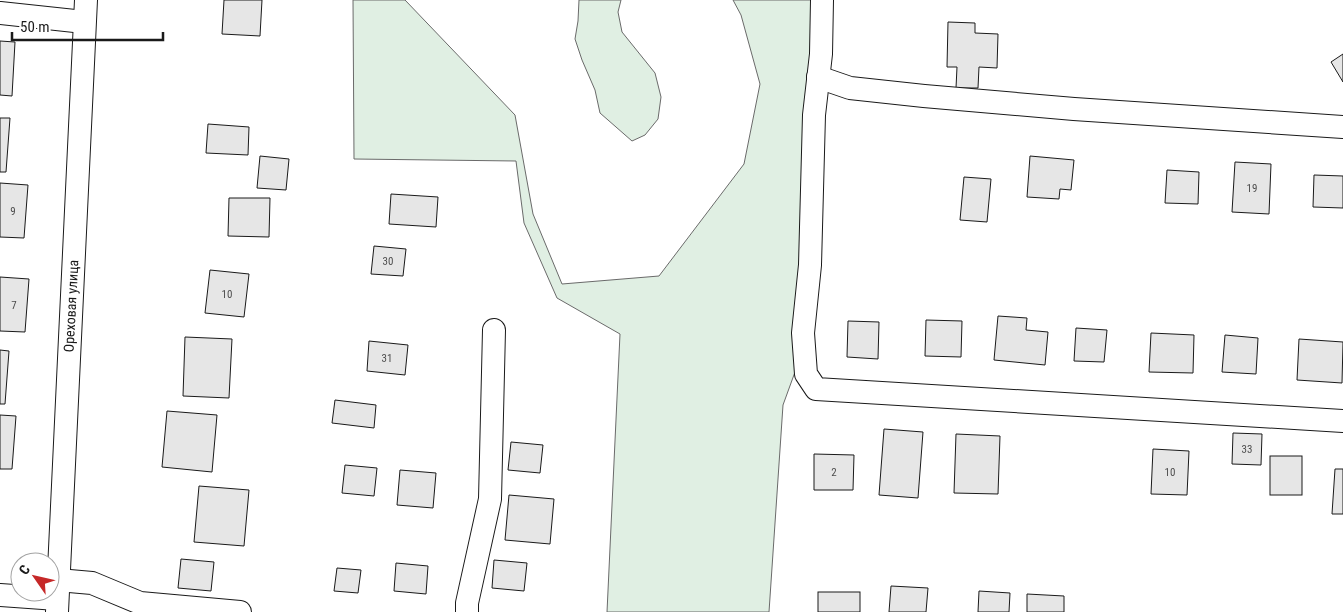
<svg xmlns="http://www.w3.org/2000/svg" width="1343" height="612" font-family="'Roboto Condensed',sans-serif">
<rect width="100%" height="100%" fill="#fff"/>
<!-- green -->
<g fill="#e0efe3" stroke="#6a6a6a">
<polygon points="353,0 405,0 515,115 533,214 562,284 659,276 744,164 760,84 741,15 733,0 830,0 799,361 783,405 769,612 607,612 620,334 557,298 524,223 516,161 354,159"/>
<polygon points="579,0 621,0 618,12 622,32 655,73 661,97 658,119 645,135 632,141 600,113 595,90 582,60 575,39 578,21"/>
</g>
<!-- building -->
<g fill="#e6e6e6" stroke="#1a1a1a">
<polygon points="224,0 262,0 260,36 222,34"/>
<polygon points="948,22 975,23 975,33 998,34 997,68 979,67 978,88 956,88 957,67 947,67"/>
<polygon points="0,41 15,42 12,96 0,95"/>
<polygon points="1343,54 1343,82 1331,62"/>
<polygon points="0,118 10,118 6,172 0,172"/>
<polygon points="208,124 249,127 248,155 206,153"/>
<polygon points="260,156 289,159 286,190 257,188"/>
<polygon points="1030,156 1074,160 1071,190 1060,189 1059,199 1027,197"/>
<polygon points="1235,162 1271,164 1269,214 1232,212"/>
<polygon points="1167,170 1199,172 1198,204 1165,203"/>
<polygon points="1314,175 1343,176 1343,208 1313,207"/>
<polygon points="964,177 991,179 987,222 960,220"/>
<polygon points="0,183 28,185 24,238 0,237"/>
<polygon points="391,194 438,197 436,227 389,224"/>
<polygon points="229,198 270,198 269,237 228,236"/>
<polygon points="374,246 406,249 403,276 371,274"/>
<polygon points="210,270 249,274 244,317 205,313"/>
<polygon points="0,277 29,279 25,332 0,331"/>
<polygon points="998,316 1027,318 1026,330 1048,332 1045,365 994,360"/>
<polygon points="926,320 962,321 961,357 925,356"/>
<polygon points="848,321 879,322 878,359 847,357"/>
<polygon points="1076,328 1107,330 1104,362 1074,361"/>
<polygon points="1151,333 1194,335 1193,373 1149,372"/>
<polygon points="1225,335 1258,338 1256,374 1222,372"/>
<polygon points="185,337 232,339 229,398 183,396"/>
<polygon points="1299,339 1343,342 1342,383 1297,380"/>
<polygon points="369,341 408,345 405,375 367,371"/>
<polygon points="0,350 9,351 5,404 0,404"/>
<polygon points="335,400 376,405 374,428 332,423"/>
<polygon points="167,411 217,415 212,472 162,467"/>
<polygon points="0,415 16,416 12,469 0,469"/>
<polygon points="884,429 923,432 918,498 879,495"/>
<polygon points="1233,433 1262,434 1261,465 1232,464"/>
<polygon points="956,434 1000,436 998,494 954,493"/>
<polygon points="511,442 543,445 540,473 508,470"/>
<polygon points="1153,449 1189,451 1187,495 1151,494"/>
<polygon points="814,454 854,455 853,490 814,490"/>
<rect x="1270" y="456" width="32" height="39"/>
<polygon points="345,465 377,468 374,496 342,493"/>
<polygon points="1335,469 1343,469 1343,514 1332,514"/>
<polygon points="400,470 436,473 433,508 397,505"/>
<polygon points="199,486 249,490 244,546 194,542"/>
<polygon points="509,495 554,499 550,544 505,540"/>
<polygon points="181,559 214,562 211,591 178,588"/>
<polygon points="494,560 527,563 524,591 492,588"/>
<polygon points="396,563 428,566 426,594 394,591"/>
<polygon points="337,568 361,570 358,593 334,591"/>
<polygon points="891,586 928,588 926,612 889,612"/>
<polygon points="979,591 1010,593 1009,612 978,612"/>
<rect x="818" y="592" width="42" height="20"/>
<polygon points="1027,594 1064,596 1064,612 1027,612"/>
</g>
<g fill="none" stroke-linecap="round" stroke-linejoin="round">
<defs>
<g id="minor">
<polyline points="822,0 821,54 814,115 810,265 803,333 806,374 816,389 1343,421"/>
<polyline points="0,13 84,22"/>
<polyline points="818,77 850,88 924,96 1074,109 1343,127"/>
<polyline points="58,580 92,583 140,603 240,612"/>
<polyline points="0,595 57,599"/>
<polyline points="57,612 86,0"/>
<polyline points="467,612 467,603 490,499 494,330"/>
</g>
</defs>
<!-- minor casing -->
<use href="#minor" stroke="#1a1a1a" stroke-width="24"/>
<!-- minor -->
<use href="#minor" stroke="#fff" stroke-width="22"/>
</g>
<g text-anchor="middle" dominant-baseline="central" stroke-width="4" stroke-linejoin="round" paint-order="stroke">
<!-- number labels -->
<g font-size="11" fill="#4d4d4d">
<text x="1252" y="188">19</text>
<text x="13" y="211">9</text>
<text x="388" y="261">30</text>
<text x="227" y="294">10</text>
<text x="14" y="305">7</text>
<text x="387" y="358">31</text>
<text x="1247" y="449">33</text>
<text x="834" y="472">2</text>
<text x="1170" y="472">10</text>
</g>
<!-- street labels -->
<g font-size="14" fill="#1a1a1a" stroke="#fff">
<text transform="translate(71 306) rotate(-87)">Ореховая улица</text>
</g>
</g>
<!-- north arrow -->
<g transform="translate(35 577) rotate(304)"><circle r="24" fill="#ffffff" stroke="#a3a3a3"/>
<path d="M0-4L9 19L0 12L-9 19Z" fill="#c62828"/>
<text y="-8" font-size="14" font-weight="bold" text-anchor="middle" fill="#1a1a1a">С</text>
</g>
<!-- scale -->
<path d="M12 32v8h151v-8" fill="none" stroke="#1a1a1a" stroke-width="2.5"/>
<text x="20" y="32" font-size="15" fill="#1a1a1a" stroke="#ffffff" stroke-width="4" paint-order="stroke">50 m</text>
</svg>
